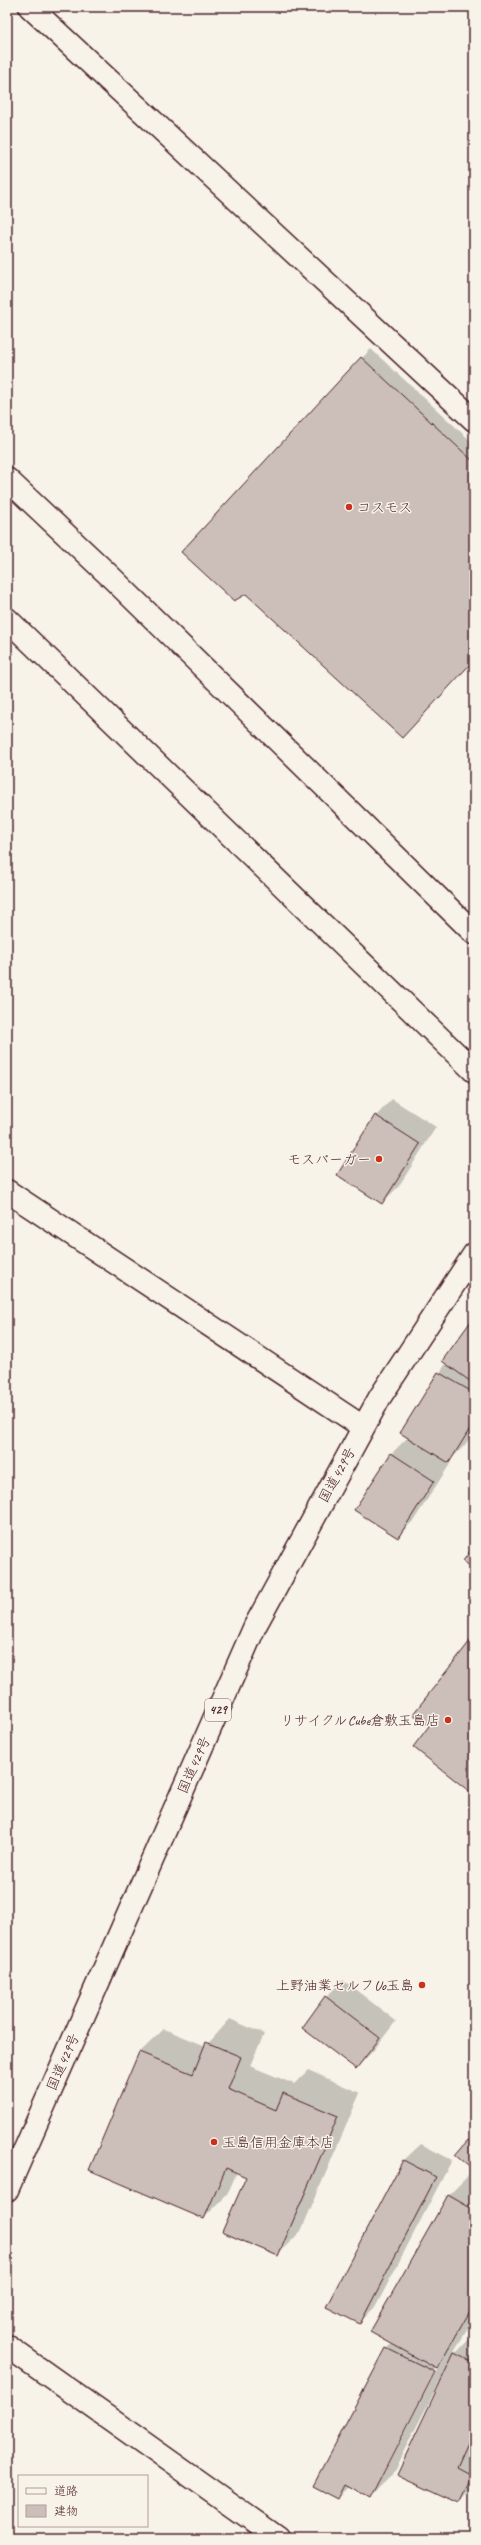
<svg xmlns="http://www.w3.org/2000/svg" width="481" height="2545" font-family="Caveat,'Klee One',sans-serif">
<rect width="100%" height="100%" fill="#f7f3e8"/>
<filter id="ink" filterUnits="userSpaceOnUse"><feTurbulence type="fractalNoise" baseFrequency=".025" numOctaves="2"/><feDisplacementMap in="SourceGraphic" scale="8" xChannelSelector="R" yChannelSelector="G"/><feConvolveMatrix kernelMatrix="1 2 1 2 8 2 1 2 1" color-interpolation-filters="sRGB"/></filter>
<g filter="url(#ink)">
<!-- shadow -->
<g fill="#0003" fill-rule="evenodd">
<polygon points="371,349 474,444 474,659 362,358"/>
<polygon points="392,1099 436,1127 399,1186 382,1203 376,1116"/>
<polygon points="474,1319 474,1431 465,1445 448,1462 450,1464 414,1520 397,1537 391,1454 408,1437 402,1433"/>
<polygon points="343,1980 396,2021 373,2051 356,2068 326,1997"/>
<polygon points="230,2019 264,2034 250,2066 294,2084 308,2070 360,2093 301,2231 278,2254 248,2176 237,2172 227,2195 204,2218 90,2170 140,2052 164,2029 206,2046"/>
<polygon points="474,2136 474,2169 469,2141"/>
<polygon points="421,2144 452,2160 376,2306 359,2323 328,2307 404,2160"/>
<path d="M469 2175 474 2177V2319L454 2351 457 2352 474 2334V2486L458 2502 440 2381 391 2476 370 2497 350 2486 338 2498 387 2349 393 2343 448 2196ZM436 2367 438 2368 384 2473H382Z"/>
</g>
<!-- building -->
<g fill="#ccbfb9" stroke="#4a1f2b">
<polygon points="361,357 474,462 474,660 402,738 246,594 234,601 181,552"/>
<polygon points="375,1115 420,1144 382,1204 337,1175"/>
<polygon points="474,1317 474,1384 442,1361"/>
<polygon points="438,1372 474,1393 474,1422 449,1463 400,1433"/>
<polygon points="391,1453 434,1481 398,1538 354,1510"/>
<polygon points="474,1546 474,1569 463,1561"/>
<polygon points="474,1636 474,1795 413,1747 429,1726 413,1714"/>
<polygon points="325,1996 380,2038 356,2069 302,2028"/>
<polygon points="206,2042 241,2057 228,2089 276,2110 283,2093 338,2116 278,2256 222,2232 246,2177 226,2168 204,2219 89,2170 139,2052 193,2074"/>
<polygon points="468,2140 474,2145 474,2171 455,2155"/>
<polygon points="403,2160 436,2177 360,2324 326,2307"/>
<polygon points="448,2195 474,2210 474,2304 437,2369 370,2332"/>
<polygon points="386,2348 435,2372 370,2499 345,2485 338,2499 313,2486"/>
<polygon points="454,2353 474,2363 474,2429 457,2467 472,2475 459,2503 397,2474"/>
</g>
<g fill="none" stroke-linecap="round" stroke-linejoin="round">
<defs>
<g id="minor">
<polyline points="30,7 474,420"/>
<polyline points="7,479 112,578 474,933"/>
<polyline points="7,619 474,1071"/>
<polyline points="7,1191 363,1427"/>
<polyline points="7,2346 278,2538"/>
</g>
<polyline id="highway" points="7,2190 255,1626 380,1397 474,1254"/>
</defs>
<!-- minor casing -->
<use href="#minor" stroke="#4a1f2b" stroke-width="25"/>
<!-- highway casing -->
<use href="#highway" stroke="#4a1f2b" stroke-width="25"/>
<!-- minor -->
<use href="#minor" stroke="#f7f3e8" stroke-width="22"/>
<!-- highway -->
<use href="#highway" stroke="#f7f3e8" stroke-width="22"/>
</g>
</g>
<!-- markers -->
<g fill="#c8321e" stroke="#f7f3e8" stroke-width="1.5">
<circle cx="349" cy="507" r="4"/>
<circle cx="379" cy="1159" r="4"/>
<circle cx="448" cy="1720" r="4"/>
<circle cx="422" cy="1985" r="4"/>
<circle cx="214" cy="2142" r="4"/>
</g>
<g text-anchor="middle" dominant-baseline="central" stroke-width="3" stroke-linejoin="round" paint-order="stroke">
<!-- shield labels -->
<rect fill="#f7f3e8" stroke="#7e5f64" stroke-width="1" x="205" y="1699" width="26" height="22" rx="3"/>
<g font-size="13" font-weight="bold" fill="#4a1f2b">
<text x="218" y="1710">429</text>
</g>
<!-- poi labels -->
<g font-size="14" fill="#4a1f2b" stroke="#f7f3e8" text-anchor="end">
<text x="357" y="507" text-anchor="start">コスモス</text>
<text x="371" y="1159">モスバーガー</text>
<text x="440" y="1720">リサイクルCube倉敷玉島店</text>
<text x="414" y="1985">上野油業セルフUo玉島</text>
<text x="222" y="2142" text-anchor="start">玉島信用金庫本店</text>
</g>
<!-- street labels -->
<g font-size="14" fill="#4a1f2b" stroke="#f7f3e8">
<text transform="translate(337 1475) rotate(-61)">国道429号</text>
<text transform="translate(194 1765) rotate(-66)">国道429号</text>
<text transform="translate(63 2062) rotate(-66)">国道429号</text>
</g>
</g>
<!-- margin -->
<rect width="481" height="2545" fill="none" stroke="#f7f3e8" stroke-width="24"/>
<rect x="12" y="12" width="457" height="2521" fill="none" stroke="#4a1f2b" stroke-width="1.5" filter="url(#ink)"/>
<!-- legend -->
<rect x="18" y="2475" width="130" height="52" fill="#f7f3e8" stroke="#b29e9c"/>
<rect x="26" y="2488" width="20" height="6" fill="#f7f3e8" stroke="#b29e9c"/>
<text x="54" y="2495" font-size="12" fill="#4a1f2b">道路</text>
<rect x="26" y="2505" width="20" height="12" fill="#ccbfb9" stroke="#b29e9c"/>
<text x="54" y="2515" font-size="12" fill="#4a1f2b">建物</text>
</svg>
